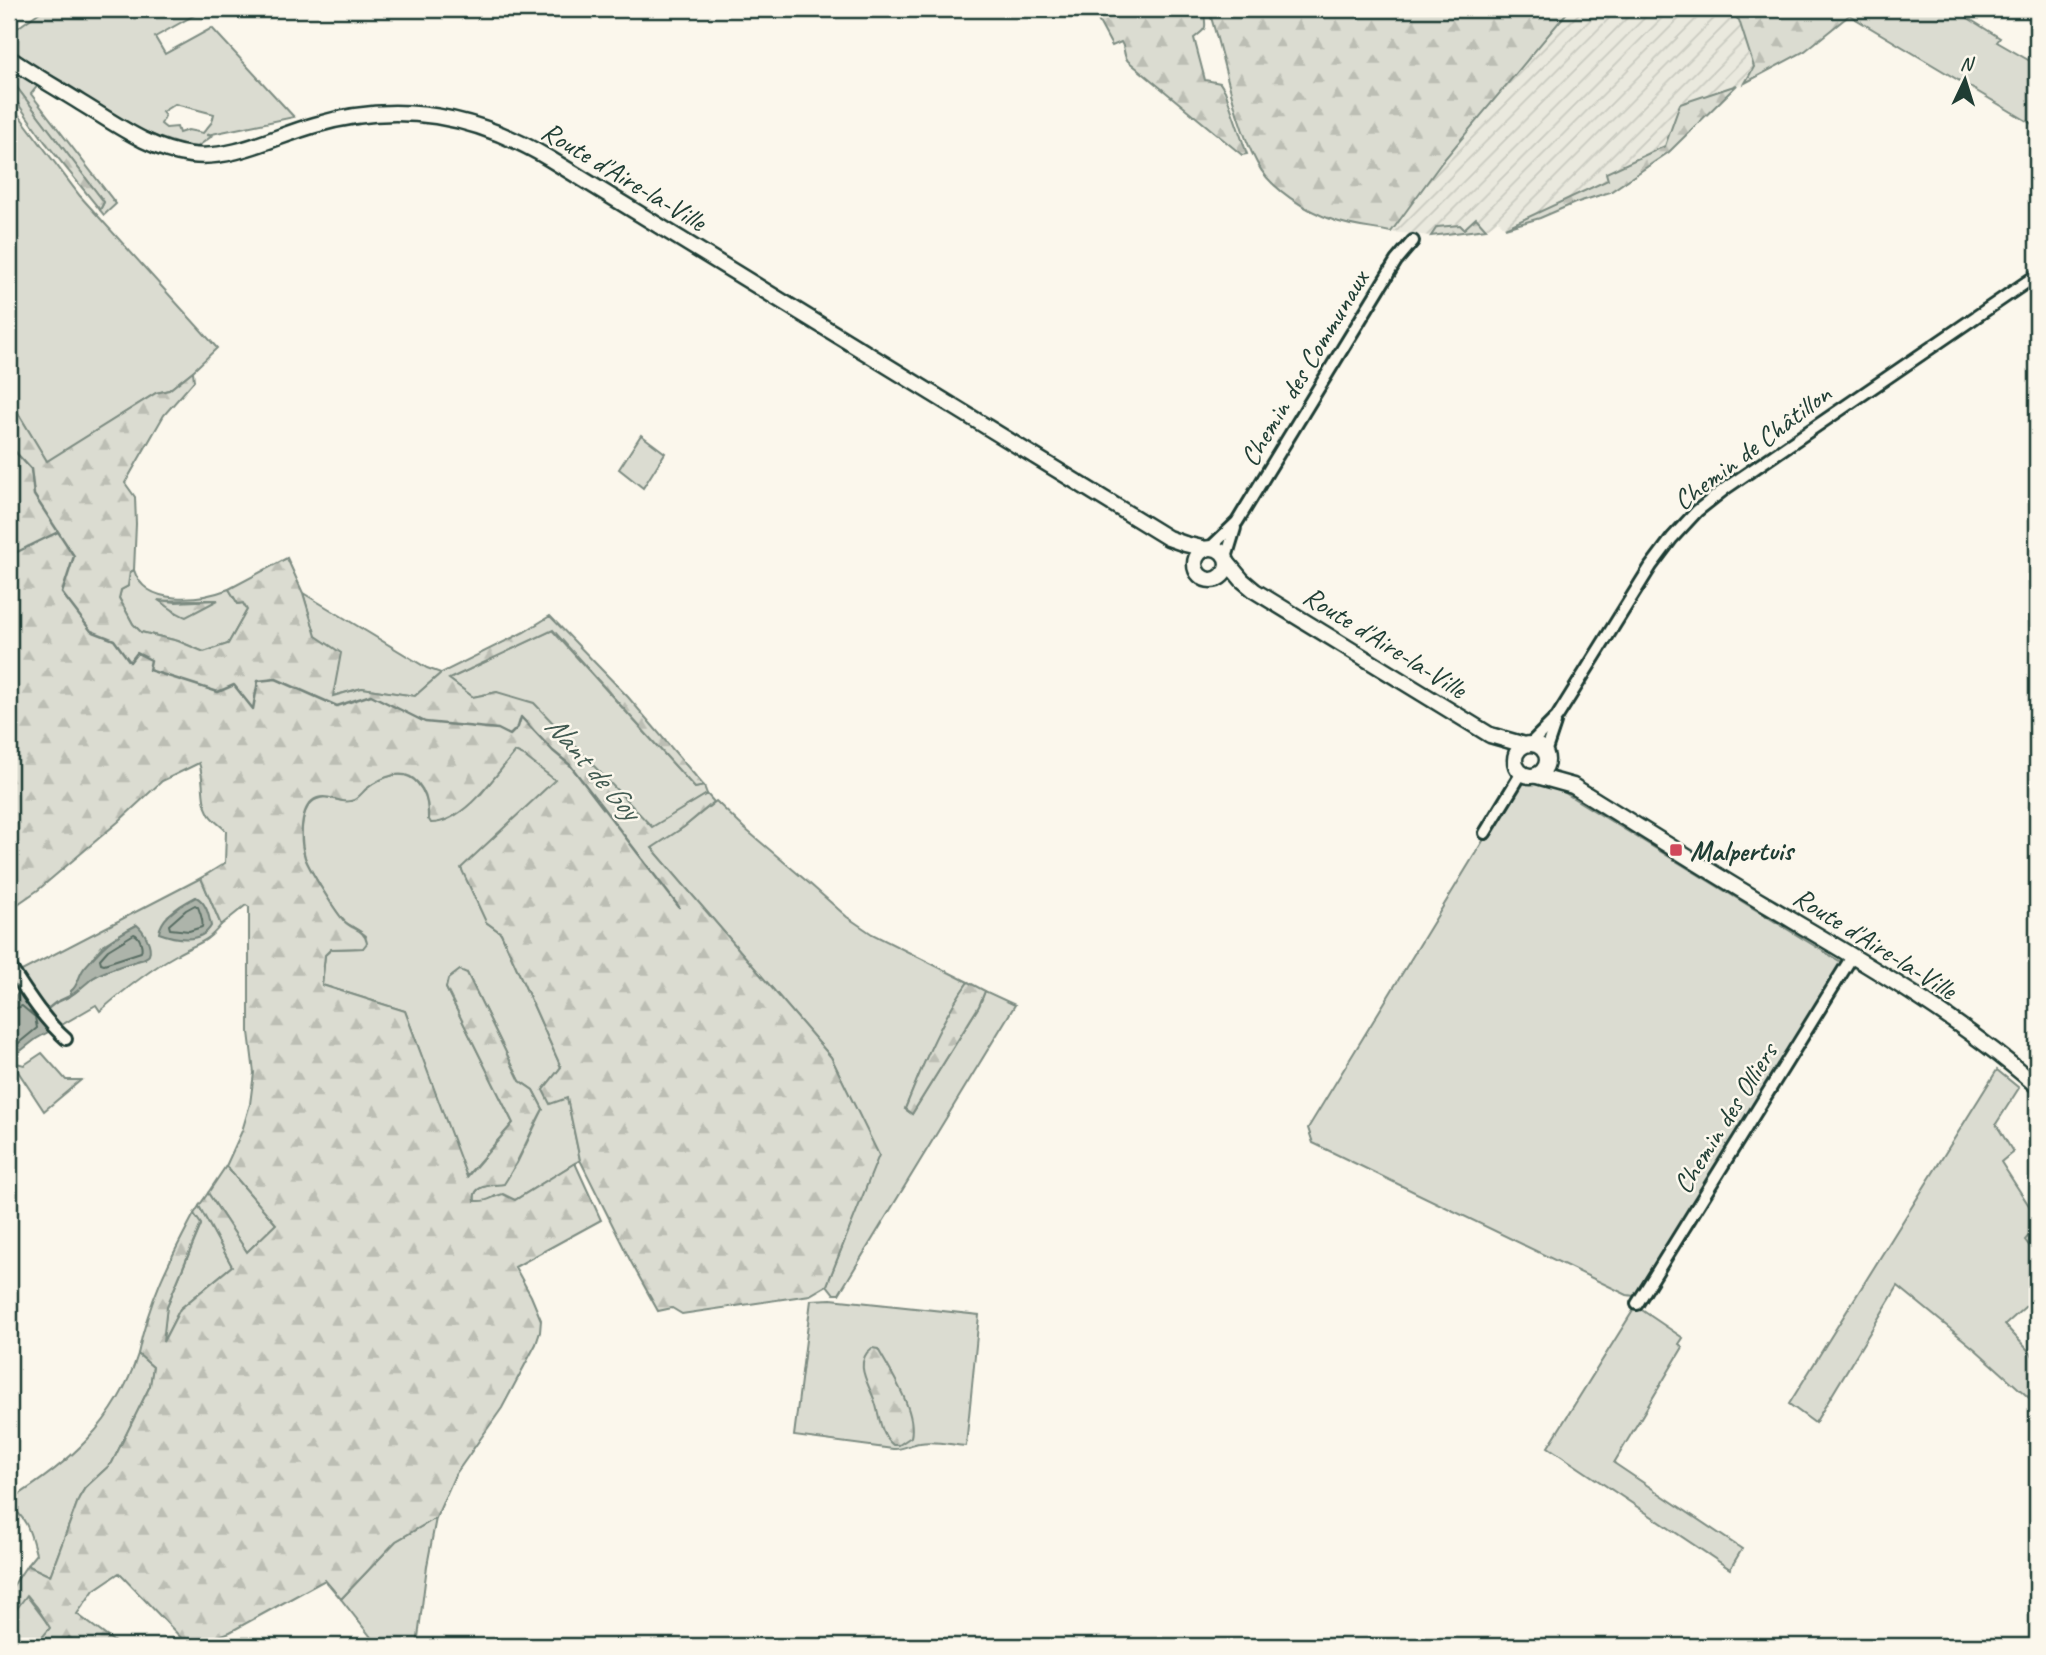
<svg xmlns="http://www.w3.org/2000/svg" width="2046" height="1655" font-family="Caveat,sans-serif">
<defs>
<pattern id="industrial-furrows" width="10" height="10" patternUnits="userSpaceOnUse" patternTransform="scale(1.75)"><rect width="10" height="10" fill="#eae9de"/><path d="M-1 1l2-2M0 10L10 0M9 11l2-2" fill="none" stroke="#c8c9bf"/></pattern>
<pattern id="forest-firs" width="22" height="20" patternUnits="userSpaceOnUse" patternTransform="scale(1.75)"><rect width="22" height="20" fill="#dbdcd1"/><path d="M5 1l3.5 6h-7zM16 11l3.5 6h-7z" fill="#bcbeb4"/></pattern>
</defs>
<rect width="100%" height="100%" fill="#fbf7ec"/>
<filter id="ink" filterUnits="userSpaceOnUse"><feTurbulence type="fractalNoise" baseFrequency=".0143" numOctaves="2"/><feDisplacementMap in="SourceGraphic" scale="14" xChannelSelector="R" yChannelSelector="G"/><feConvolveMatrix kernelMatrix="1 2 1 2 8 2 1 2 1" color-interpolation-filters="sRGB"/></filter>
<g filter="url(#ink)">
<!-- industrial -->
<polygon fill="url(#industrial-furrows)" points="1570,9 1725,9 1739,20 1754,67 1745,83 1680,104 1665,146 1606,173 1608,180 1505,228 1498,220 1486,229 1431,236 1391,232 1442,162"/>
<!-- green -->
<g fill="#dbdcd1" stroke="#7d8c82" stroke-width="2" fill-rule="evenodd">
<path d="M44 9H100L104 14 120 9H194L198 13 155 37 165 54 212 28 294 117 207 135 212 136 197 147C176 145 158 137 139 129L9 52V34ZM175 104 214 114 212 122 203 133 188 130 179 133 177 127 166 128 161 124 165 116 162 112Z"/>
<polygon points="1858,9 1947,9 1957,14 1960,13 2000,38 1997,42 2037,65 2037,127 1849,15"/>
<polygon points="9,65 39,84 31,94 116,204 104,215 100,210 104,202 9,77"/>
<polygon points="9,102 80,196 217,348 193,371 169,390 156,393 47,462 9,398"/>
<polygon points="641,435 665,453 643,488 619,469"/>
<path d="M134 570C145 607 200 600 229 589L238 604 243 603 247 610 228 644 204 652 178 641 141 632 133 624 119 598 121 590 128 586 130 572ZM189 600H216L176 613 170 607 160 601Z"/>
<polygon points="303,593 427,668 441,673 415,696 362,688 333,696"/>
<polygon points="552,630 695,788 704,786 707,794 652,828 603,777 497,692 473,697 449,679"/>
<path d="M515 752 524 755 556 780 486 922 501 933 561 1067 543 1090 567 1097 580 1160 515 1200 495 1196 488 1201 475 1202C471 1184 492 1186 504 1183L517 1163 543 1109 533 1090 520 1081 467 973 446 988 513 1123 466 1177 405 1011 322 985 325 955 332 949 363 948 366 936C359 929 351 927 344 921 335 911 309 869 305 857 300 840 299 806 317 799 329 794 338 802 349 801 356 801 361 793 366 789 380 778 404 766 418 784 427 795 428 805 428 819L481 794Z"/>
<polygon points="1541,782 1547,782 1841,962 1839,973 1640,1293 1634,1296 1627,1295 1313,1143 1308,1128 1514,790 1524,783"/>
<path d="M716 801 744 828 810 884 847 917 872 934 968 982C941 1021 923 1065 905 1109L912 1114 979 1006 985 991 1015 1005 839 1294H834L827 1285 878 1155 831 1057 651 847 684 827Z"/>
<path d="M201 878 221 925C205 945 196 943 176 955 149 970 123 991 100 1011L96 1005 58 1027C38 1012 25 1003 14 979L9 977V956L20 972ZM196 897 207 911 208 918 169 915ZM136 925 145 959C127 963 108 969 92 978 84 983 79 991 70 996L71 991 75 988 93 957 103 945Z"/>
<polygon points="42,1053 66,1080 81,1080 44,1111 17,1070 9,1073 9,1066 12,1064 9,1061 24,1065"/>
<polygon points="1997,1070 2019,1088 1996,1124 2013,1152 2001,1162 2037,1218 2037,1232 2031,1233 2025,1240 2035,1253 2037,1251 2037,1296 2005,1325 2037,1360 2037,1405 1976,1350 1898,1286 1815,1423 1789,1404"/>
<polygon points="226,1166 276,1224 247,1252 208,1193"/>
<polygon points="199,1206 232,1266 180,1309 162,1344 167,1306 201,1225 194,1214"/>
<path d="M831 1299 979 1315 966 1446C952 1445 935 1440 920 1443 910 1444 903 1450 893 1449L794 1436 811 1300Z"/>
<polygon points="1636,1306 1683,1338 1679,1344 1683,1347 1614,1463 1742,1549 1730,1569 1548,1447"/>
<path d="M138 1354 153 1367 150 1386 112 1463 85 1488 79 1498 50 1576 27 1565 36 1554C31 1536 27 1515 9 1507V1501C68 1464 116 1423 138 1354Z"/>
<polygon points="436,1518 427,1566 417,1646 378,1646 341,1599 396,1541"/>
<polygon points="26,1595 51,1628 35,1646 9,1646 9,1619"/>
</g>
<!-- forest -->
<g fill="url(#forest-firs)" stroke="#7d8c82" stroke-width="2">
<path d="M1092 9H1570L1442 162 1391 232C1372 228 1351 227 1333 220 1307 211 1270 189 1257 163 1234 120 1225 62 1210 14L1204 15C1207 30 1205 29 1194 38L1205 80 1220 83 1225 91 1247 154 1242 155 1128 61C1122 54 1126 49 1121 42L1112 46Z"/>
<polygon points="1725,9 1857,9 1805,51 1745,83 1754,67 1739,20"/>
<polygon points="9,77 104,202 100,210 45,142 9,91"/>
<polygon points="1737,85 1669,152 1610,192 1575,203 1540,218 1505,228 1608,180 1606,173 1665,146 1680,104"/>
<polygon points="1476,218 1486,229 1431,236 1437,227 1460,225 1464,229"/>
<path d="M193 371 194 381 164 415 125 483 135 497 136 524 134 570 130 572 128 586 121 590 119 598 133 624 141 632 178 641 204 652 228 644 247 610 243 603 238 604 229 589 287 558 303 593 316 636 341 653 333 696 362 688 415 696 441 673 524 632 550 616 628 697 704 786 695 788 553 630 449 679 473 697 497 692 534 703 652 827 707 794 714 802 684 827 652 848 831 1057 879 1155 827 1285 810 1295 682 1314 672 1308 658 1311 631 1262 580 1160 567 1098 550 1104 543 1090 561 1067 501 933 486 922 461 868 555 780 524 756 515 752C496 775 464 823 431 823L428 818C429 805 427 794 418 783 404 766 380 778 366 789 362 793 358 798 354 800 340 806 326 790 312 801 299 812 300 843 305 858 309 869 336 913 345 922 353 930 364 929 367 943L363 948 331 949 325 955 322 985 405 1011 467 1177 513 1123 446 988 448 979 460 970 467 973 520 1081 533 1090 543 1109C529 1134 520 1160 504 1184 492 1186 471 1184 475 1201 489 1202 491 1197 503 1194L515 1200 575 1163 601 1220 515 1267 531 1296 541 1320 540 1332 536 1344 502 1408 455 1475 436 1518 396 1541 341 1599 325 1580 230 1632 192 1646 188 1645 119 1573 94 1590 77 1614 120 1646H81L69 1637 60 1646H35L50 1628 37 1607 27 1595 9 1619V1592L27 1565 50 1576 79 1498 85 1488 112 1463 150 1386 153 1367 138 1354C149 1300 168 1263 194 1214L201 1224 167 1306 163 1342 180 1309 232 1266 199 1206 208 1193 247 1252 276 1224 226 1166 242 1131 250 1104 254 1073 249 1032V907L246 905 221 925 201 878 225 863 226 831C221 825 213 821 209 814 200 799 205 779 199 763L162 781 118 822 38 890 9 910V398L47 461 156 393 169 390Z"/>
<path d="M158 600 176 602 218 600 186 617C175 613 168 606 158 600Z"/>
<path d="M968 982 985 991 979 1006 912 1114 905 1109C923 1065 940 1021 968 982Z"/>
<path d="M872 1348 878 1349C891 1373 917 1411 911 1437L899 1445H893C879 1433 880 1415 874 1399 868 1383 853 1362 872 1348Z"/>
</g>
<!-- water -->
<g fill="#adb4aa" stroke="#74847b" stroke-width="2">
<path d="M196 897C206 902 209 915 211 926 201 944 175 939 159 933 161 916 182 904 196 897Z"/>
<path d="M137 925C143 930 153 945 149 955 146 960 124 964 118 967 108 970 95 975 88 982 82 987 77 992 70 996L71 991C79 985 78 975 85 967 103 946 111 938 137 925Z"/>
<path d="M21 992 50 1031 36 1039 9 1060C9 1040 4 1014 16 998V995Z"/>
</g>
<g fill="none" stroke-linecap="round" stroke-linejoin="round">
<!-- shore -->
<g stroke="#586d63" stroke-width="2">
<path d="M195 905 198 907C200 912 204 922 202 927L189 931 170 929 169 925 186 910Z"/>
<path d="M134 934C140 936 143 947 141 952L104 964 101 963 100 959 108 950Z"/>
<polyline points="9,1011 22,1006 35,1017 37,1028 9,1051"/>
</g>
<!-- stream -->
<g stroke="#74847b" stroke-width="2.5">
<polyline points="9,445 31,469 34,495 74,556 62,593 91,631 114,640 130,662 137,653 151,660 149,670 218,692 234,685 253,709 258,681 276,679 337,706 371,695 425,722 498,729 510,735 518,727 521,717 553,751 570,765 679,907"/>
<polyline points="9,556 58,532"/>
<polyline points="45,1011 55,1003 70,996"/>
</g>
<defs>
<g id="minor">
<polyline points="1210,548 1237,522 1396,261 1413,241"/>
<polyline points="1226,558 1235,528"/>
<polyline points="1530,744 1557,717 1651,566 1672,538 1697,511 1726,488 2037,275"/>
<polyline points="1545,753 1555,723"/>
<polyline points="1485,833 1521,774"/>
<path d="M9 965C26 991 42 1018 66 1039"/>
<polyline points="1637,1304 1853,955"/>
</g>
<g id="major">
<path d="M9 58C32 74 57 88 81 103 116 124 150 150 191 155 234 160 275 136 315 125 399 100 476 115 550 159L1168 538 1185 544 1206 549"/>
<circle cx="1211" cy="564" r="16"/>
<polyline points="1227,562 1242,580 1255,591 1490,735 1525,745"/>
<circle cx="1531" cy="760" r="16"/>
<path d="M1537 776 1573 786C1638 826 1702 867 1768 906 1861 961 1955 1014 2037 1086"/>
</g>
</defs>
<!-- minor casing -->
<use href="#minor" stroke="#1f3d34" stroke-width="16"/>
<!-- major casing -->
<use href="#major" stroke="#1f3d34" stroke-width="19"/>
<!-- minor -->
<use href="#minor" stroke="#fbf7ec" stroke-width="10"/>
<!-- major -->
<use href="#major" stroke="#fbf7ec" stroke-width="14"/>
</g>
</g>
<!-- markers -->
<rect fill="#d1495b" stroke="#fbf7ec" stroke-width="2.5" x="1669" y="843" width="14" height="14" rx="3.5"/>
<g text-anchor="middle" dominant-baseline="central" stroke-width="5" stroke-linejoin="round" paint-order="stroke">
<!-- street labels -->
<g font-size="28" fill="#1f3d34" stroke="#fbf7ec">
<text transform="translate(624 176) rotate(31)">Route d'Aire-la-Ville</text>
<text transform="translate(1304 368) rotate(-59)">Chemin des Communaux</text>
<text transform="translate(1752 447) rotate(-37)">Chemin de Châtillon</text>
<text transform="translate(1385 642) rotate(32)">Route d'Aire-la-Ville</text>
<text transform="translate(1875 943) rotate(32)">Route d'Aire-la-Ville</text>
<text transform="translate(1725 1118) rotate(-58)">Chemin des Olliers</text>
</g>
<!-- poi labels -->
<g font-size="28" font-weight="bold" fill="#1f3d34" stroke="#fbf7ec" text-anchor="start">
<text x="1690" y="850">Malpertuis</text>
</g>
<!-- water labels -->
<g font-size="30" font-style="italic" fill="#425b52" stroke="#fbf7ec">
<text transform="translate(593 767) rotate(49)">Nant de Goy</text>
</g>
</g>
<!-- margin -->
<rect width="2046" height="1655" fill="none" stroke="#fbf7ec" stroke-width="35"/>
<rect x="18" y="18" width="2011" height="1620" fill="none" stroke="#1f3d34" stroke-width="2.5" filter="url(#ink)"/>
<!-- north arrow -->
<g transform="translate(1965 80) rotate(4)" stroke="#fbf7ec" stroke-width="5" paint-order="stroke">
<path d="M0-5L12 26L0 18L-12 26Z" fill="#1f3d34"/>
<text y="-10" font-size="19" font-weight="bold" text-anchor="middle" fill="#1f3d34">N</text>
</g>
</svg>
